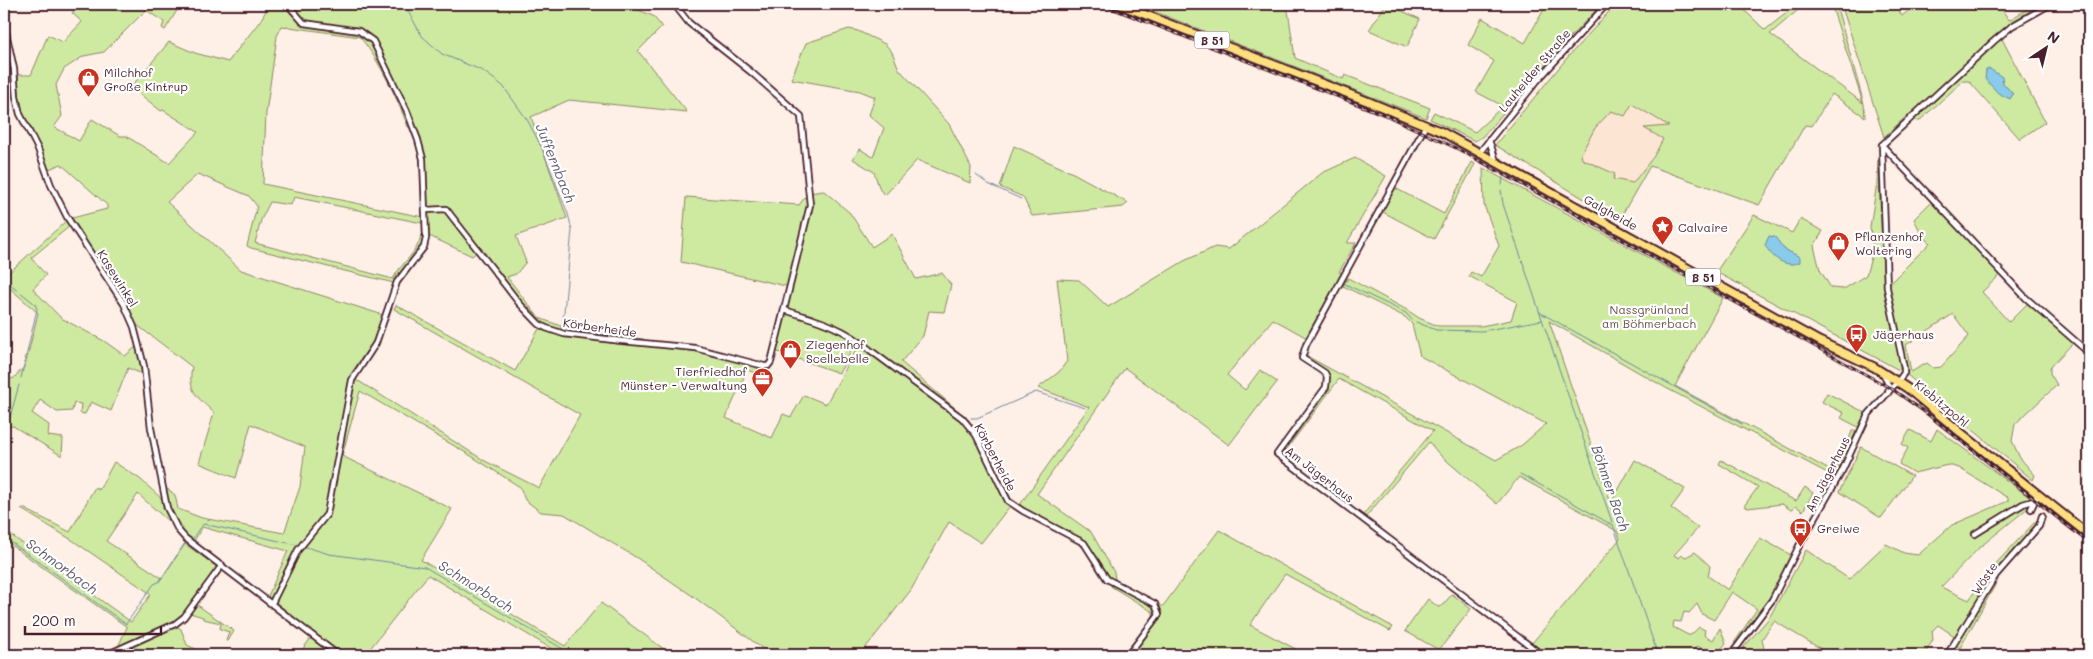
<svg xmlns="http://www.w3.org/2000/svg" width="2093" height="659" font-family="Mali,sans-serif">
<rect width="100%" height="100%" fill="#fef0e6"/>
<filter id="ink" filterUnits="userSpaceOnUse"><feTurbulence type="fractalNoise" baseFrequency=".02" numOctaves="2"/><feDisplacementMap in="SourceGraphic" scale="10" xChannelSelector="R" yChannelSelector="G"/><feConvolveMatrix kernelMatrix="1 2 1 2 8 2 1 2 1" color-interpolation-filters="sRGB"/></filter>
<g filter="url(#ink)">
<!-- built -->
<g fill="#fde5d4">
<polygon points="1098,4 1105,4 1412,124 1481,160 1480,162 1409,125"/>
<polygon points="1632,104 1670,126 1645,129 1663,138 1654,156 1632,183 1612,179 1615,174 1582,159 1581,154 1595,128 1611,111"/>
</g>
<!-- green -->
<g fill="#ceeaa1" stroke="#8c8466" fill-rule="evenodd">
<path d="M80 4H181L165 30 162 28 164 22 146 10 104 52 84 56 64 69 56 85 62 116 54 127 79 141 92 119 120 136H126L169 163 198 132 163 110 161 111 131 87 169 42 195 53 228 62 260 21 270 4H288L303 24C317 27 350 28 360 33 377 43 404 107 411 127H408C397 98 380 61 360 37L282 26 277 36 266 113 263 184 423 217 422 223 294 197 291 205 270 202 261 220 255 243 393 279C401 262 418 254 421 235L423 236 422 247 394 283 251 248 247 246 257 206 249 196 198 174 167 202 241 270 383 315 372 343 348 378 360 382 485 461 539 488 580 415 394 309 396 305 515 371 540 327 564 335 698 351 759 366 756 373 747 370 726 418 772 438 783 414 791 417 804 395 826 404 857 348 854 346 839 373 775 351 790 287 681 262 686 197 799 205 808 193 824 191 850 213 872 247 892 234 916 279 942 273 951 285 944 312 929 311 923 336 901 362 969 420 1013 502 981 543 949 522 911 590 863 651 868 655H771L694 597 637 558 564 514 541 512 525 500 520 487 468 454 360 391 342 456 452 509 421 560 565 646 601 603 672 655H553L557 652 428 575 365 655H342L268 596 288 551 202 527 193 543 186 536 171 512 168 521 138 494 106 541 162 578 185 544 217 567 183 615 174 623 117 649 127 627 4 540V530L131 622 151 594 72 540 21 509 23 508 70 532 95 487 99 490 114 462 140 479 162 499V488H166L175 495 178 509 202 518 284 533 300 487 305 447 251 424 236 478 199 463 214 413C198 397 187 392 192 367L137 325 126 303 72 218 107 209V205L61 164 47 170 21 112 18 75H31L48 35 63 42 82 22 72 13Z"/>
<polygon points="292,4 624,4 653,16 662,27 638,51 687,112 569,100 531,117 567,218 516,236 526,262 516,274 507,277 539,318 561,326 562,331 546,327 540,323 479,250 472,256 427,235 425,160 420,139 409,111 374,40 358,28 305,22 292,7"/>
<polygon points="1135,4 1287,4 1295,58 1343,79 1345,75 1430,108 1426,118"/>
<polygon points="1386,4 1420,19 1407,47 1369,30"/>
<polygon points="1547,4 1602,4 1573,34 1482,137 1475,141 1430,119 1434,112 1475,132 1503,106 1476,92 1494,61 1468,45 1482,18 1525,43"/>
<path d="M1616 4H1738L1765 30 1798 4H1805L1770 34 1863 103 1831 4H1836L1864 104 1865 117 1832 94 1812 126 1805 125 1759 205 1650 166 1619 220 1495 145 1567 58ZM1632 104 1669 126 1644 128 1663 139 1654 156 1633 183 1613 179 1615 174 1582 159 1581 154 1595 128 1611 111 1625 116Z"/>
<polygon points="1841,4 1894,4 1902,16 1916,4 1998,4 2009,20 2031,7 2033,9 2011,22 1999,33 2045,122 2020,139 1969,81 1963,81 1918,122 1909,114 1884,137"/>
<polygon points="849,29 858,31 885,44 892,52 899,69 949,124 971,167 970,183 917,160 885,195 880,190 874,172 853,159 860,149 873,157 884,128 869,115 875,97 860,91 791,79 806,43"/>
<polygon points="1014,146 1075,174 1128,203 1123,207 1032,216 1023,197 1000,187"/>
<polygon points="1878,156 1884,288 1901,367 1899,370 1716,272 1754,215 1792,233 1800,219 1823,231 1814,246 1820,270 1831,288 1844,289 1866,275 1873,251 1870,227 1877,183"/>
<polygon points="1355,158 1386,176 1347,243 1356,243 1339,272 1344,273 1309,339 1273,319 1227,375 1245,390 1260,370 1277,382 1229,445 1125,368 1037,494 1091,532 1114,572 1116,586 1153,606 1163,606 1219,530 1393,627 1390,631 1285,574 1250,625 1307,655 1130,655 1159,619 1153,616 1153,612 1112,587 1084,548 1030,511 1025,511 1019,506 1089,407 1038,388 1059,372 1067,361 1057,279 1079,280 1108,307 1184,261 1215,247 1229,249 1322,173"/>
<polygon points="1472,162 1475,164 1434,239 1381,211 1395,188 1444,214"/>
<path d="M1483 168 1723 298 1675 386 1833 472 1841 461 1852 431H1856L1835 477 1666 388 1549 321 1611 503 1635 460 1685 489 1671 508 1698 528 1674 555 1679 558 1682 555 1686 557 1695 552 1710 566 1708 576 1728 590 1760 538 1791 555 1762 613 1737 645 1734 643 1757 609 1732 592 1714 620 1702 614 1697 604 1689 613 1684 612 1681 622 1674 621 1673 627 1688 635H1691L1699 627 1705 630 1704 635 1713 640 1720 628 1726 643 1716 655 1697 646 1691 655H1550L1532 643 1620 539 1617 531 1519 477 1497 504 1439 454 1429 442 1364 519 1362 516 1433 431 1339 379 1283 454 1281 453 1282 447 1327 389C1334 369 1321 368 1306 359L1305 355 1496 460 1522 445 1546 424 1420 356 1412 324 1405 317 1343 286 1348 278 1407 310 1419 318 1438 326H1481L1511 320 1517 302 1469 276 1471 272 1481 277 1499 246 1484 205Z"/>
<path d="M1932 201 2000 275 1982 292 2009 322 2028 303 2073 343 2050 367V373L2057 385 2015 424 2012 441 2020 458 2035 475 2033 480 1906 374 1907 370 1890 289V283L1930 243 1923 237 1914 219ZM1953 314 1969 336 1941 367 1933 368 1927 363 1911 372 1906 345Z"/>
<polygon points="67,220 70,226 31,258 46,275 33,289 61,318 104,341 125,356 137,346 142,374 128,368 111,411 91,402 85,414 80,413 81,404 74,403 72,411 57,412 40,400 32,413 49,425 48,436 63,438 62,456 13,426 4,427 4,375 13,379 25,366 38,313 4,283 4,277"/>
<polygon points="1827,393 1866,413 1858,427 1841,418 1844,413 1822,402"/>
<polygon points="1937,429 2032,499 2028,508 1980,547 1941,587 1969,600 1989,571 2034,523 2038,523 1972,609 1956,637 1938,625 1932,631 1933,640 1924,655 1831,655 1774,621 1762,639 1764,649 1773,655 1737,655 1769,618 1806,550 1849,579 1886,544 1904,553 1918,555 1952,525 2008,501 2008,498 1959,468 1948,465 1914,473 1899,464 1908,448 1902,444 1910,430 1931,441"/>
<polygon points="1861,447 1912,476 1881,518 1839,492"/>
<path d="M1721 460C1747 473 1770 489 1796 501L1805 487 1813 493 1803 511 1796 506 1791 510 1782 504 1748 508 1744 506 1758 487 1719 464Z"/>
<polygon points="1998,576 1998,580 1960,648 1956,645"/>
<polygon points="1452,594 1471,609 1439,650 1405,631 1428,599 1438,607 1442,606"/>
<polygon points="196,604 234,631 228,641 226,641 229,632 220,629 221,623 203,619 203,617 190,613"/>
<polygon points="176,626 181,629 187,645 202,652 201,655 116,655"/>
<polygon points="311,638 333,655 298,655"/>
</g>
<!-- water -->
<g fill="#89cbea" stroke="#70869e">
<polygon points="1990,69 2002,77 2003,83 2013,94 2010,99 1998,93 1985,79 1986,70"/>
<path d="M1769 236 1775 237 1784 249 1800 257V262C1786 269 1771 257 1765 245Z"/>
</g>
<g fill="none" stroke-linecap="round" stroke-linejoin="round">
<!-- stream -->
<g stroke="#70869e" stroke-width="1">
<polyline points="404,4 422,36 442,54 483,71 503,86 528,121 542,148 568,214 572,230 563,322 566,329 583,332"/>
<polyline points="976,175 988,184 1021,199"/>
<polyline points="1502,185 1503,177"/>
<polyline points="1501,190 1503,204 1544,325"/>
<polyline points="4,279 35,304 37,309 21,378"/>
<polyline points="1343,283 1406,313 1412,320"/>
<polyline points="1539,312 1742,424"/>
<polyline points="1416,322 1436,330 1482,331 1542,320"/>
<polyline points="1545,328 1658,655"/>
<polyline points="583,332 643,339"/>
<polyline points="553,334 561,335"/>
<polyline points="570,337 618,344"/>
<polyline points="971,418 977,418 1036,392 1085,408"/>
<polyline points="4,423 10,417 19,385"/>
<polyline points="1520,474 1544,487"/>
<polyline points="1547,488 1612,525"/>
<polyline points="4,537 126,624 154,584 159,582 185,543"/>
<polyline points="192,540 200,527 204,524 297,545"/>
<polyline points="306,547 329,554 425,567 563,649 569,655"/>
</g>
<defs>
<g id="street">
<polyline points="1725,4 1729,7"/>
<polyline points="4,23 14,69 16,97 20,114 38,149 51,185 67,217 124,304 134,327 144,366 151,428 167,508 178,530 185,538 338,655"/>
<polyline points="1426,125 1306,345 1302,358 1325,373 1327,377 1326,387 1277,454 1542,655"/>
<polyline points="1489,140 1496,161"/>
<polyline points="1882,145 2026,298 2089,353"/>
<polyline points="1480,152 1537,81 1607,4"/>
<polyline points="426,210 446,209 519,303 539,324 546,328 564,334 622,341 695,348 764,366 768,366 771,362 810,205 801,116 751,72 689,23 674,4"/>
<path d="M784 310C817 320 844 327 870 350L962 418 976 435 1008 501 1023 511 1084 543 1107 579 1155 604 1159 614 1128 655"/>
<polyline points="1884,375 1889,387 1888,393"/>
<polyline points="2031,509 2038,494"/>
<polyline points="1975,534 2023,504 2033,501"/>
<polyline points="272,603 298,550 327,514 352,380 376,343 397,282 424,247 426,238 423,159 418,140 407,111 373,41 359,31 304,23 290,7 290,4"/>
<polyline points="106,655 175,624 184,617 222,565"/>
<polyline points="1731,655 1772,600 1799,546 1842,471 1868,415 1898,381 1904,373 1904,368 1887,288 1882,145 1994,41 2012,26 2051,4"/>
<polyline points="1947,655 1996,575 2039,526 2042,516"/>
</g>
<polyline id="primary" points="1118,4 1367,101 1442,132 1819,341 1874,367 1907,388 1960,432 2089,535"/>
</defs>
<!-- street casing -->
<use href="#street" stroke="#4a1f2b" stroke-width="8"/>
<!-- primary casing -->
<use href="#primary" stroke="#4a1f2b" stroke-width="11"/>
<!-- street -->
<use href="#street" stroke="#fff" stroke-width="4.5"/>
<!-- primary -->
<use href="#primary" stroke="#fddf80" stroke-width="7"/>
<defs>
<polyline id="rail" points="1101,4 1385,115 1458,149 1892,389 1926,413 2089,543"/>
</defs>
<!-- rail casing -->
<use href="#rail" stroke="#4a1f2b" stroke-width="3"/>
<!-- rail -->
<use href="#rail" stroke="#fff" stroke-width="1" stroke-dasharray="4" stroke-linecap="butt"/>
</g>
</g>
<!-- icons -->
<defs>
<symbol id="shop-pin" viewBox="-11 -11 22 30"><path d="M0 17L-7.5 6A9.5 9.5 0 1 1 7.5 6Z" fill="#c8321e" stroke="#fff"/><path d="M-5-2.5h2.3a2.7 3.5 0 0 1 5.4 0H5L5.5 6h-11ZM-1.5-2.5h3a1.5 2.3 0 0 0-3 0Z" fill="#fff"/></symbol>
<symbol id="sight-pin" viewBox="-11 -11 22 30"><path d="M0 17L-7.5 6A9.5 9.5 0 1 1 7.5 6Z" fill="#c8321e" stroke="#fff"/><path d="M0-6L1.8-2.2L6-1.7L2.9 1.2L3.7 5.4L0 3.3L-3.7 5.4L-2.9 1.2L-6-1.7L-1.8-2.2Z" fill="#fff"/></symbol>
<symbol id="bus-pin" viewBox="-11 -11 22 30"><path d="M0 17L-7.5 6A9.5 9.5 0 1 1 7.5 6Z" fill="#c8321e" stroke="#fff"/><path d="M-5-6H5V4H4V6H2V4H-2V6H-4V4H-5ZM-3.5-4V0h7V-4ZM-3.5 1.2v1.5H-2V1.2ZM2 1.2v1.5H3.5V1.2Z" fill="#fff"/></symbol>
<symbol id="office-pin" viewBox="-11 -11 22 30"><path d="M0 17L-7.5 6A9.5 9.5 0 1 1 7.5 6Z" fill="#c8321e" stroke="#fff"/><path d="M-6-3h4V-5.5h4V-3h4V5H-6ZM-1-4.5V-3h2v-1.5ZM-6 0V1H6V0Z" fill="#fff"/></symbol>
</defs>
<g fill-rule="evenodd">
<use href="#shop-pin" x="76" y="66" width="25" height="34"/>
<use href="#sight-pin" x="1650" y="214" width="25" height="34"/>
<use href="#shop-pin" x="1826" y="230" width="25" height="34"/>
<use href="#bus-pin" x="1844" y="322" width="25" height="34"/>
<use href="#shop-pin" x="778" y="338" width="25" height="34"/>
<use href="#office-pin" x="750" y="366" width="25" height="34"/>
<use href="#bus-pin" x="1788" y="516" width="25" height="34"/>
</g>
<g text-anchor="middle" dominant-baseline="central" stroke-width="4.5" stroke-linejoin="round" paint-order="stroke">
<!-- shield labels -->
<g fill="#fff" stroke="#80626b" stroke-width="1">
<rect x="1194.5" y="31.5" width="35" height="17" rx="4"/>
<rect x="1685.5" y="268.5" width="35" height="17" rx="4"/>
</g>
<g font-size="11" font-weight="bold" fill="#4a1f2b">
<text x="1212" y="40">B 51</text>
<text x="1703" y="277">B 51</text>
</g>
<!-- street labels -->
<g font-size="12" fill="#4a1f2b" stroke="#fff">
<text transform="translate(1534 70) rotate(-50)">Lauheider Straße</text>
<text transform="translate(1611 212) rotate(29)">Galgheide</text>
<text transform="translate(118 278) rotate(58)">Kasewinkel</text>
<text transform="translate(600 327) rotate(8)">Körberheide</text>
<text transform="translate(1942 403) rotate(40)">Kiebitzpohl</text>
<text transform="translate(996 457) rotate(62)">Körberheide</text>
<text transform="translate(1320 474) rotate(38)">Am Jägerhaus</text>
<text transform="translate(1827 474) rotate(-63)">Am Jägerhaus</text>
<text transform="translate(1984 578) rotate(-56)">Wöste</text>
</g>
<!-- poi labels -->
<g font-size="12" fill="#4a1f2b" stroke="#fff" text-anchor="start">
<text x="104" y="72">Milchhof<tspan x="104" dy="14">Große Kintrup</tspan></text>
<text x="1678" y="227">Calvaire</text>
<text x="1855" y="236">Pflanzenhof<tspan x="1855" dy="14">Woltering</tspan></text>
<text x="1873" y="334">Jägerhaus</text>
<text x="806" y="344">Ziegenhof<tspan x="806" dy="14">Scellebelle</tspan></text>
<text x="747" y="371" text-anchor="end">Tierfriedhof<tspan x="747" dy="14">Münster - Verwaltung</tspan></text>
<text x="1817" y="528">Greiwe</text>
</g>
<!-- park labels -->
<g font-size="12" fill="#6b5248" stroke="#fff">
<text x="1649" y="309">Nassgrünland<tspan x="1649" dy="14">am Böhmerbach</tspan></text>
</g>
<!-- water labels -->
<g font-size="14" font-style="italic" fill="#605b6e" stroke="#fff">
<text transform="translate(556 163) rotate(68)">Juffernbach</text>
<text transform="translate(1611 488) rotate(71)">Böhmer Bach</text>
<text transform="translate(62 566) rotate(36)">Schmorbach</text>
<text transform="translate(476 586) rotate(32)">Schmorbach</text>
</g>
</g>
<!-- margin -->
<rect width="2093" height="659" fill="none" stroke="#fff" stroke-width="20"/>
<rect x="10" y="10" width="2073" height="639" fill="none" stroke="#4a1f2b" stroke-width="2" filter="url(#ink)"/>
<!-- north arrow -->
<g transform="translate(2046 48) rotate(35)" stroke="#ffffff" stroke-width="4" paint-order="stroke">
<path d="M0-4L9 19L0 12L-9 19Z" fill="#4a1f2b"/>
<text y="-8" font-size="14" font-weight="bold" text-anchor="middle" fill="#4a1f2b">N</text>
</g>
<!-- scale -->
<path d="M25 626v8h136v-8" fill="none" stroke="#4a1f2b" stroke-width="2.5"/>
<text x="32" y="626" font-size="15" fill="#4a1f2b" stroke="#ffffff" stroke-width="4" paint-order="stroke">200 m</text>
</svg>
